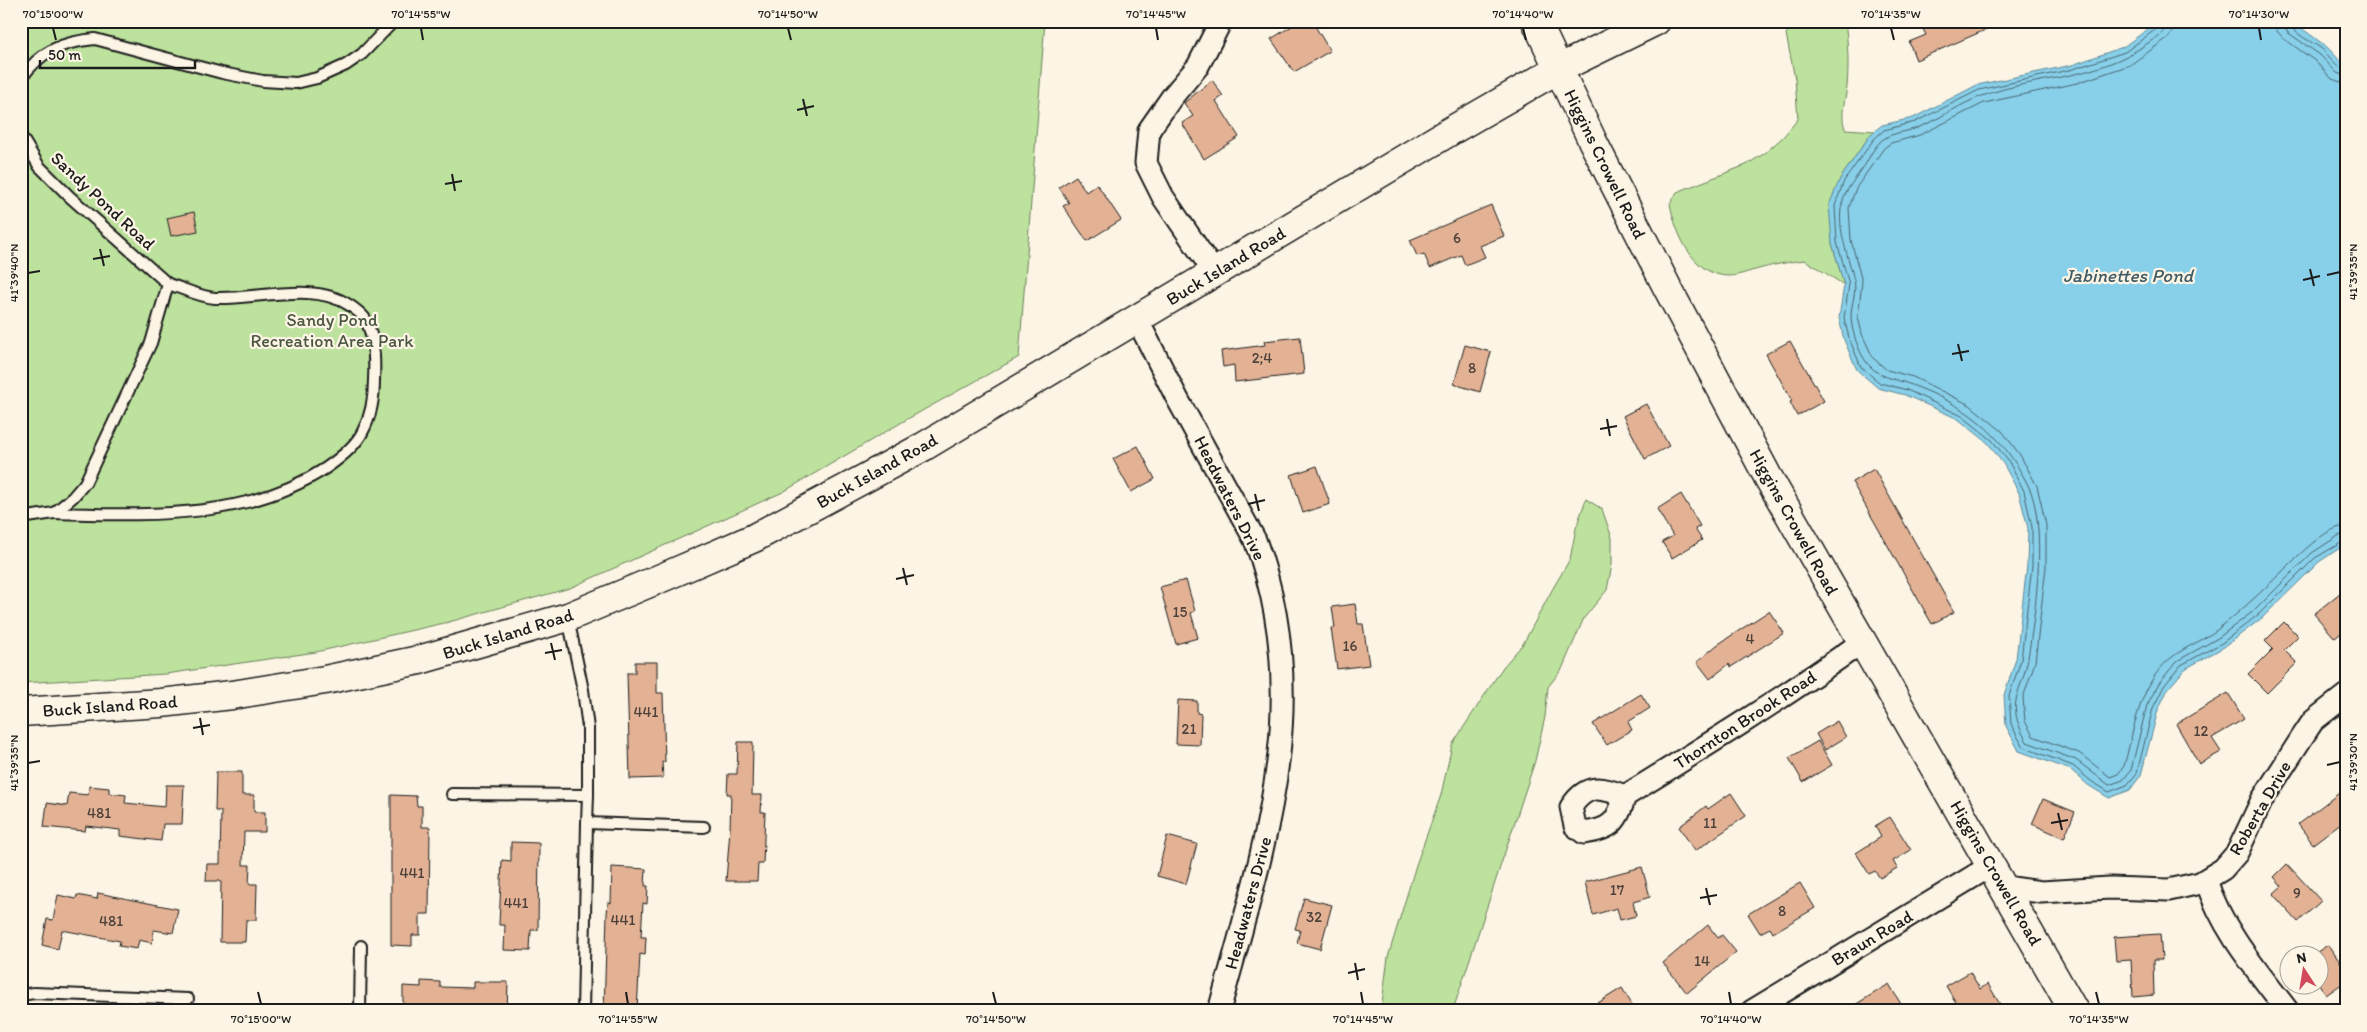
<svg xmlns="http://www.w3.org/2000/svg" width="2367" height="1032" font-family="Itim,sans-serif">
<rect width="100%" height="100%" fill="#fcf5e5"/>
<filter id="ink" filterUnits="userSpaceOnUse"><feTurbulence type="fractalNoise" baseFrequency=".02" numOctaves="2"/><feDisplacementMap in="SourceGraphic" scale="10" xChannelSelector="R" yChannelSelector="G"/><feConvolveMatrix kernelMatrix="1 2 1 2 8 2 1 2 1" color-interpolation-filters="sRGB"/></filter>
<g filter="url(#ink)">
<!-- green -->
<g fill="#bce29d" stroke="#6c7f5c">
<polygon points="21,21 1045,21 1019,357 904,421 783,492 570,588 449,622 316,652 166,674 21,683"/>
<path d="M1795 21H1845C1848 43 1849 65 1847 87 1845 102 1840 115 1845 129L1876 131 1870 135 1840 179 1832 243 1844 285 1805 260C1788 262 1772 265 1755 270 1747 272 1737 276 1729 276 1693 276 1676 234 1670 204L1677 192 1746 165 1765 153 1783 137 1798 119 1795 79 1786 34Z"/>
<polygon points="1586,499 1602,509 1612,538 1612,565 1607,590 1584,618 1562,669 1548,687 1545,717 1535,761 1455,1004 1451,1011 1381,1011 1388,957 1416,865 1441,795 1452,745 1503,667 1523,644 1552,590 1570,559 1576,528"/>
</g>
<!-- water -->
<polygon fill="#88cfe9" stroke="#5d8797" points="2159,21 2292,21 2327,47 2346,67 2346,544 2319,562 2262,618 2224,647 2185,669 2168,689 2158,710 2141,775 2130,790 2109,798 2088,785 2071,770 2019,751 2006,726 2004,695 2016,659 2027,565 2028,528 2019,493 2004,465 1988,443 1958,419 1905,395 1878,388 1857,370 1844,340 1839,318 1844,285 1832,243 1829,205 1840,179 1870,135 1882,125 1913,118 1977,85 2072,65 2123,47"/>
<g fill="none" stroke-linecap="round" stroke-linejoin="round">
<!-- shore -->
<g stroke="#47646e" stroke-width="1">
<polyline points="2161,21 2159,27 2125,52 2073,69 1979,90 1915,122 1884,130 1874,139 1844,181 1835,206 1837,242 1849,284 1844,318 1849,338 1861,367 1880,383 1907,390 1962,416 1992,440 2009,462 2024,491 2032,527 2032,566 2021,660 2009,696 2011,724 2023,747 2073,766 2091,781 2109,792 2127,785 2137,773 2153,708 2164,686 2181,665 2222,643 2259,614 2315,558 2346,540"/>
<path d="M2168 21C2166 33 2157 37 2148 43 2095 81 2039 75 1982 96 1959 104 1939 120 1917 128 1904 133 1889 132 1879 143 1873 149 1869 158 1865 165 1856 178 1846 188 1842 204 1836 227 1849 258 1854 280 1857 292 1851 304 1851 316 1851 330 1859 354 1868 364 1880 378 1893 378 1909 384 1965 404 2001 432 2028 485 2048 525 2035 614 2028 658 2021 696 2004 701 2027 742L2076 760 2109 785 2123 780 2131 770 2147 705 2159 683 2177 661 2218 638 2255 610 2312 553 2338 536 2346 534"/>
<path d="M2175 21 2173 31 2169 37 2130 65 2077 83 1984 103 1920 135 1891 143 1884 148 1856 188 1849 208 1851 240 1862 282 1858 317 1862 334 1873 358 1887 370 1913 377 1970 405 2002 431 2020 455 2037 486 2046 525V567L2035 662 2023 698 2025 721 2033 736 2079 753 2110 777 2118 774 2124 766C2132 738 2136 706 2152 680 2170 650 2192 648 2217 630 2246 607 2272 582 2298 556 2310 545 2329 527 2346 526"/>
<polyline points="2275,21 2277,31 2283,38 2315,61 2332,79 2346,84"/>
<polyline points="2283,21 2287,32 2320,55 2337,73 2346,76"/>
<path d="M2289 21C2290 33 2313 42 2322 49 2329 55 2336 68 2346 70"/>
</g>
</g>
<!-- building -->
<g fill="#e3b295" stroke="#1c1c1c">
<polygon points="1300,21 1312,21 1330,51 1294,72 1271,39"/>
<polygon points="1919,21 2006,21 1916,60 1909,42 1926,35"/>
<polygon points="1212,80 1223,96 1216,101 1239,137 1204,159 1182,123 1193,116 1184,103"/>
<polygon points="1076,176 1086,192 1097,184 1121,220 1087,241 1063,206 1069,203 1059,187"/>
<polygon points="1491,205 1504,236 1480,246 1485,257 1465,265 1461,255 1430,268 1424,254 1417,256 1410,240"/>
<polygon points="194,212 198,231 171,236 167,218"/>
<polygon points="1300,337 1304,374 1235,382 1234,365 1223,367 1221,351 1265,345 1264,341"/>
<polygon points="1790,341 1824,401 1797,416 1790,402 1792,401 1766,354"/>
<polygon points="1465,345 1491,352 1480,392 1454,384"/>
<polygon points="1646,404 1669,446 1645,459 1623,416"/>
<polygon points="1138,446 1155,479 1131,492 1113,459"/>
<polygon points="1317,466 1330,504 1303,513 1291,475"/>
<polygon points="1874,469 1954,612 1932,624 1852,482"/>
<polygon points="1681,494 1700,526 1695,529 1702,540 1672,558 1662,542 1673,536 1657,509"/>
<polygon points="1186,580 1195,611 1191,613 1198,638 1176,644 1160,587"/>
<polygon points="2346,588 2346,629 2335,638 2314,614"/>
<polygon points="1355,604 1358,624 1363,624 1369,665 1337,669 1331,628 1335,628 1332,607"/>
<polygon points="1769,611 1784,633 1731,667 1729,664 1710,679 1697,662 1717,645"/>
<polygon points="2284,622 2298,636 2284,650 2297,663 2267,693 2248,674 2273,649 2265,641"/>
<polygon points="635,662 657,662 657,693 663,693 665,762 662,762 663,778 630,779 627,673 635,673"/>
<polygon points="2228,693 2244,719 2212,738 2221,752 2199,764 2176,724"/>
<polygon points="1641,694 1650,708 1628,722 1632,730 1607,745 1593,724"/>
<polygon points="1178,700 1197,701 1197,713 1201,714 1200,745 1176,744"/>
<polygon points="1837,721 1846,737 1825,750 1816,734"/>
<polygon points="1818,741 1832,765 1803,782 1789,758"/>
<polygon points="738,742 753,742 752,795 762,795 761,812 765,812 763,864 758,864 757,881 726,881 730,829 731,794 727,794 728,774 737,774"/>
<polygon points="216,772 242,772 242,795 254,795 254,812 265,812 265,832 244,832 243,865 250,865 249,884 257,884 256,920 246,920 245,942 220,942 221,881 206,881 207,864 220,864 221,811 215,811"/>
<polygon points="166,785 184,785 182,824 163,824 161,841 120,836 120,830 86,826 85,831 44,827 47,803 67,806 69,793 88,795 89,786 109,788 109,793 126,795 125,803 165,807"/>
<polygon points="2346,788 2346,819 2313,844 2298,824"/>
<polygon points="1731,793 1746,816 1695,851 1679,827 1706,806 1708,809"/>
<polygon points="391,795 416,796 417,806 422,806 422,827 430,827 429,914 420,914 420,935 412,935 412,946 391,945"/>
<polygon points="2043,799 2075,812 2064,838 2032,824"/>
<polygon points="1890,817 1911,850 1893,861 1897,868 1880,878 1875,871 1869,874 1856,853 1881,837 1875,826"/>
<polygon points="1167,836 1197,844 1186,884 1157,876"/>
<polygon points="511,842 539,843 538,930 531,930 530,951 504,950 505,925 499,925 502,860 511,861"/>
<polygon points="2287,864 2321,901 2298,922 2273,894 2282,886 2274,877"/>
<polygon points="612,867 646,869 645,886 648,886 647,904 643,903 641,937 646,937 645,955 640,954 637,1011 604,1011 607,914 608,902 611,903"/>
<polygon points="1642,867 1650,897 1633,902 1636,916 1620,920 1617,908 1593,915 1585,882"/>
<polygon points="1800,883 1815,908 1773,933 1770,928 1760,933 1748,914"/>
<polygon points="98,893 178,909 173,933 154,930 152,943 139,940 137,949 119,946 120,941 62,930 58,949 42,945 47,919 53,920 58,895 76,899 77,895 97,899"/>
<polygon points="1304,898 1332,905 1320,949 1297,943 1300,930 1295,929"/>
<polygon points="1708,925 1718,938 1722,935 1736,952 1687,993 1663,963"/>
<polygon points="2160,934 2162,960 2153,960 2154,995 2133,997 2131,960 2116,961 2114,937"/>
<polygon points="2328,945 2346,970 2346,981 2326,995 2319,984 2320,954 2314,954"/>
<polygon points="1970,972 1980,989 1988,984 2004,1011 1961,1011 1946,986"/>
<polygon points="421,981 440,982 440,987 473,988 473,982 508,982 507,1011 403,1011 403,986 421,987"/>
<polygon points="1889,984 1905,1011 1845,1011"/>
<polygon points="1622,988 1636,1011 1585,1011"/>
</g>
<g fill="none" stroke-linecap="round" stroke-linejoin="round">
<defs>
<g id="lane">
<path d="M21 79C40 51 62 42 95 39L222 73 263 81 296 83 317 78 346 65 362 54 394 21"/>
<polyline points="21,136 39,166 70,197 168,284"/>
<path d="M168 284C182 288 200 297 215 298 255 300 314 281 349 305 354 308 363 315 366 320 374 337 375 361 374 380 374 396 371 416 363 431 356 446 339 459 326 468 246 521 145 515 54 513L73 497 85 483 151 343Z"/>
<polyline points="21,518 54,513"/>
<polyline points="568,618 583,690 588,728 588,795"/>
<polyline points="452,794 588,795 587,823"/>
<polyline points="21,995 34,993 188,999"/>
<polyline points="360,1011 361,946"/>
<polyline points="583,1011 587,823 704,827"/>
</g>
<g id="street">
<polyline points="1214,272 1163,197 1146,163 1149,130 1172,97 1198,66 1221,21"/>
<path d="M1137 319 1177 398 1255 540C1316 702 1262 853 1219 1011"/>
<path d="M1625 796C1617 822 1612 829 1584 833L1575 826 1571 807C1587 783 1600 787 1625 796 1706 746 1785 697 1862 642"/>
<path d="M2206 880C2222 930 2256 969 2288 1011"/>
<polyline points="2005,887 2041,892 2110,888 2169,890 2200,883 2223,869 2237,853 2262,800 2301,739 2313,721 2346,695"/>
<polyline points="1752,1011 1992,865"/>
</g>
<g id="secondary">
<polyline points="1536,21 1593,142 1667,287 1768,477 2074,1011"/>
<polyline points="21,712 161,703 232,695 325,680 419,660 568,617 666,576 754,538 923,447 1454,129 1558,69 1656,21"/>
</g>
</defs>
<!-- lane casing -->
<use href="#lane" stroke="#1c1c1c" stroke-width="14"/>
<!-- street casing -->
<use href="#street" stroke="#1c1c1c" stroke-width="25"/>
<!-- secondary casing -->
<use href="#secondary" stroke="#1c1c1c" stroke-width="31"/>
<!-- lane -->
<use href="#lane" stroke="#fcf5e5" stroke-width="10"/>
<!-- street -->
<use href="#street" stroke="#fcf5e5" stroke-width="21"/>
<!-- secondary -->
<use href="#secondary" stroke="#fcf5e5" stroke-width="28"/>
</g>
</g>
<!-- ticks -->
<path fill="none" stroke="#1c1c1c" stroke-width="2" d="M53 28 56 40M421 28 423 40M788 28 791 40M1156 28 1158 40M1523 28 1526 40M1891 28 1894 40M2259 28 2261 40M803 99 807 116M797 110 814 106M452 174 455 191M445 184 462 181M100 249 104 266M93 259 110 256M2310 269 2314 286M28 273 40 271M2327 275 2340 272M2303 280 2320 276M1958 344 1962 361M1952 354 1969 351M1607 419 1610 436M1600 429 1617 426M1255 494 1259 511M1248 504 1265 500M903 568 907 585M896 579 914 575M551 643 555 660M545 653 562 650M200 718 203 735M193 728 210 725M28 763 40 761M2327 765 2340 762M2058 813 2062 830M2051 823 2068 820M1706 888 1710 905M1700 898 1717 895M1355 963 1358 980M1348 973 1365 969M258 992 261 1004M626 992 628 1004M993 992 996 1004M1361 992 1363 1004M1729 992 1731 1004M2096 992 2099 1004"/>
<g text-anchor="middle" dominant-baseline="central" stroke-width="4.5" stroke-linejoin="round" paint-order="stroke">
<!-- number labels -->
<g font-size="15" fill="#4e423a">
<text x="1457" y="238">6</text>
<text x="1262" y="358">2;4</text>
<text x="1472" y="368">8</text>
<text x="1180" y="612">15</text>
<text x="1750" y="639">4</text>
<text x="1350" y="646">16</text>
<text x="646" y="712">441</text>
<text x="1189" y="729">21</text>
<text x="2201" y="731">12</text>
<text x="99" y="813">481</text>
<text x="1710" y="823">11</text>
<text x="412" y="873">441</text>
<text x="1617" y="890">17</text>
<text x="2297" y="893">9</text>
<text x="516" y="903">441</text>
<text x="1782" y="911">8</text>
<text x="1314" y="917">32</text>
<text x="623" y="920">441</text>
<text x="111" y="921">481</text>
<text x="1702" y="961">14</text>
</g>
<!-- street labels -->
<g font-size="18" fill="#1c1c1c" stroke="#fcf5e5">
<text transform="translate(1605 164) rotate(64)">Higgins Crowell Road</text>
<text transform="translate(103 201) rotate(43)">Sandy Pond Road</text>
<text transform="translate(1226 266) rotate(-31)">Buck Island Road</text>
<text transform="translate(877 471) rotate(-29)">Buck Island Road</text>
<text transform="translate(1230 498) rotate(63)">Headwaters Drive</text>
<text transform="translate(1794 522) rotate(61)">Higgins Crowell Road</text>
<text transform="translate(508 634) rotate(-17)">Buck Island Road</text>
<text transform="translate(110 706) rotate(-4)">Buck Island Road</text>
<text transform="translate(1745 720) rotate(-33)">Thornton Brook Road</text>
<text transform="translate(2260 808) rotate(-60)">Roberta Drive</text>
<text transform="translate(1996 873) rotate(60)">Higgins Crowell Road</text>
<text transform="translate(1248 903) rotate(-75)">Headwaters Drive</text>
<text transform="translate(1872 938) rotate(-31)">Braun Road</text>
</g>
<!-- park labels -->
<g font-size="18" fill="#4c5743" stroke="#fcf5e5">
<text x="332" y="320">Sandy Pond<tspan x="332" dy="21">Recreation Area Park</tspan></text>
</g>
<!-- water labels -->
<g font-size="19" font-style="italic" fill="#425b64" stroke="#fcf5e5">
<text x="2128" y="275">Jabinettes Pond</text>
</g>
</g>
<!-- margin -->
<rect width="2367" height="1032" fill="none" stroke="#fcf5e5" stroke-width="55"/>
<!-- north arrow -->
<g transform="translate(2304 970) rotate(348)"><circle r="24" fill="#fcf5e5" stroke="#a29e95"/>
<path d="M0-4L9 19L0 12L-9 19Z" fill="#d1495b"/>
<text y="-8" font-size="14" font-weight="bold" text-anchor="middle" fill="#1c1c1c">N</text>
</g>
<!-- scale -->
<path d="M40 60v8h155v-8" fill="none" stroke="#1c1c1c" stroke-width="2.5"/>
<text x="48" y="60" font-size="15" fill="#1c1c1c" stroke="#fcf5e5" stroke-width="4" paint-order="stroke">50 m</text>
<rect x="28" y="28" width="2312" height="976" fill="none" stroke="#1c1c1c" stroke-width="2"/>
<g font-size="12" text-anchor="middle" fill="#1c1c1c">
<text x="53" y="18">70°15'00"W</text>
<text x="421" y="18">70°14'55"W</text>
<text x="788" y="18">70°14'50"W</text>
<text x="1156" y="18">70°14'45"W</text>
<text x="1523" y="18">70°14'40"W</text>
<text x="1891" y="18">70°14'35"W</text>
<text x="2259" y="18">70°14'30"W</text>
<text transform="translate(2353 272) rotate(-90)" y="4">41°39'35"N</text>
<text transform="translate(14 273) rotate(-90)" y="4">41°39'40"N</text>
<text transform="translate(2353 762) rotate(-90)" y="4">41°39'30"N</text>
<text transform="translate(14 763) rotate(-90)" y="4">41°39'35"N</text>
<text x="261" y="1023">70°15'00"W</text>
<text x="628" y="1023">70°14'55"W</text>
<text x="996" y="1023">70°14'50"W</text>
<text x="1363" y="1023">70°14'45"W</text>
<text x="1731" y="1023">70°14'40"W</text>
<text x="2099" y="1023">70°14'35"W</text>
</g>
</svg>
